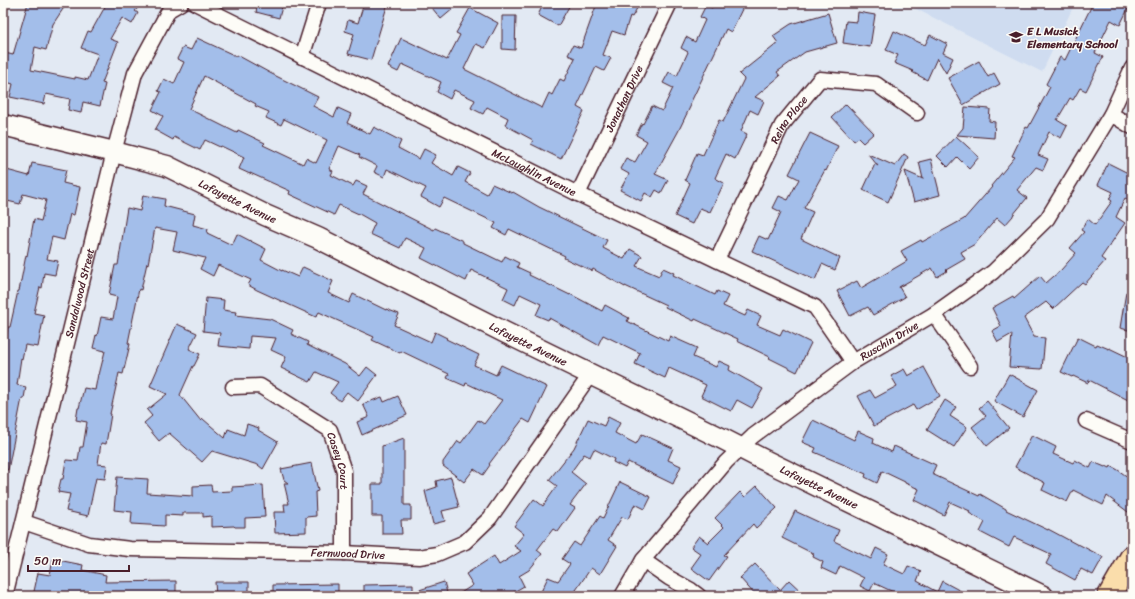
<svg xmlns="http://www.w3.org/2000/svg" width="1135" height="599" font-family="Sriracha,sans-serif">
<rect width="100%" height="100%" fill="#e2e9f3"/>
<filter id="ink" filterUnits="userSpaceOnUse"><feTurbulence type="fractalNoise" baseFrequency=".025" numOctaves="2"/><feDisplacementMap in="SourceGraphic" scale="8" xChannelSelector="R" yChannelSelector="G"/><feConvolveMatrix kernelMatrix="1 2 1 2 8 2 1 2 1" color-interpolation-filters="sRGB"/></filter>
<g filter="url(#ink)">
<!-- built -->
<polygon fill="#cfdcf0" points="904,3 1075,3 1042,72"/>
<!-- building -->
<g fill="#a3beea" stroke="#4a1f2b" fill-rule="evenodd">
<polygon points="28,3 67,3 53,24 46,50 35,47 31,70 75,79 75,77 88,80 98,54 81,48 88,31 91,32 107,3 142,3 135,11 138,13 132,24 122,18 110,39 118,42 102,83 105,84 100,106 83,102 81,113 68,110 70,99 46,94 44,104 10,97 13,84 3,81 3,61 5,53 13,55"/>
<polygon points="258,3 283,3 279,18 256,12"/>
<polygon points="364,3 388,3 371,60 348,54 354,34 345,31 348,20 358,23"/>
<polygon points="428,3 460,3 441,19"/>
<polygon points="544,3 571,3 558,26 538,15"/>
<polygon points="597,3 640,3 632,17 630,16 624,35 612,31 603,55 611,58 604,71 596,67 577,107 584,111 561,159 531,144 533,140 505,125 508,118 487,107 483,114 471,108 475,100 454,90 450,99 437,92 441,82 402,64 398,72 388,67 401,38 447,60 460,35 456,33 470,8 498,23 485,48 476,44 464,69 542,108 549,93 552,95 560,79 564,81 575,58 568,55 573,45 581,48"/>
<polygon points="714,3 745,3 731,32 726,29 690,104 691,105 678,132 655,174 668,180 661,193 656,190 652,197 645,193 641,201 620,190 629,174 620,169 626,158 635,162 647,141 636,135 642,123 643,124 652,106 662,111 673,88 663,83 669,72 677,76 688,52 681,48 686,37 695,42 705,20 700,17 706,5 712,8"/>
<polygon points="1093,3 1131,3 1120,25 1111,20 1095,53 1103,57 1086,91 1080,88 1073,100 1070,98 1057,120 1067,126 1061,138 1049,132 1038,155 1048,159 1043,170 1036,167 1017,190 1027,198 1013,215 1013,216 1005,225 997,218 975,244 961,252 965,259 946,270 947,271 937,277 932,268 899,287 905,297 873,315 868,307 850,316 837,291 857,281 861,288 907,261 901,251 921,240 922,242 964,219 992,187 991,186 1015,157 1012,156 1026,127 1028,128 1050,87 1046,84 1060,57 1065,60"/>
<polygon points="858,12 875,15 870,47 843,43 846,21 857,22"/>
<polygon points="828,13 837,43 805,52 777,72 780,76 755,97 764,101 758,114 750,110 741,131 747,134 735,159 726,154 715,178 724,183 710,212 700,208 692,224 675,216 690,183 685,180 697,153 703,155 719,120 723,122 744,79 739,74 778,43 773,36 791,24"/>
<polygon points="502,16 516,16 515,50 502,49"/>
<polygon points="894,31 925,45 930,35 947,44 943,53 953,58 946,73 937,58 927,80 912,72 913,71 894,63 898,55 886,50"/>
<path d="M197 38 236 56 237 55 270 73 318 97 313 106 334 117 338 108 351 114 347 123 370 134 374 127 401 141 398 148 419 159 424 149 436 155 431 163 453 176 458 167 470 173 465 182 487 194 492 184 512 193 513 192 539 207 607 240 603 248 624 259 630 249 642 256 636 266 659 276 663 268 674 273 673 275 715 295 717 291 728 296 723 306 745 316 748 310 761 316 757 325 780 335 783 329 811 343 797 372 769 358 770 357 737 341 738 339 695 319 694 321 665 307 666 305 625 286V287L593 269 592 271 564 258 565 256 509 229 506 235 493 228 496 223 444 198 439 207 421 197 426 188 387 169 384 177 374 172 377 166 359 157 360 155 339 146 329 169 333 171 331 175 353 186 356 181 367 186 363 194 434 230 435 228 463 241V243L502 262 505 256 519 263 517 267 530 273 529 275 570 295V294L602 311 605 305 629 318 627 321 668 341 670 336 697 348 693 357 716 367 719 361 730 366 729 370 763 389 752 408 737 400 731 411 701 396 706 385 669 368 665 378 635 364 640 353 603 335 598 345 549 318 548 320 536 315 541 304 520 294 515 305 503 299 508 288 471 270 466 281 421 258 426 248 405 238 400 248 370 234 375 223 361 215 339 205 334 215 289 194 290 191 250 173V174L239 169 244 157 221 146 220 147 205 140 200 150 174 137 173 140 155 130 163 116 152 110 161 92 158 91 164 79 174 84 184 62 177 59 183 47 191 50ZM204 76 256 104 255 106 269 112 266 118 281 125 284 119 327 140 316 163 306 158 303 164 263 145 265 143 238 130 237 133 189 109Z"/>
<polygon points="979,61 988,77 994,73 1000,84 963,105 948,78"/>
<polygon points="846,104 874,133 863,143 858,138 854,141 832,117"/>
<polygon points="965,107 990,109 989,121 995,122 994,138 957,135 963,128"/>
<polygon points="810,133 838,146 826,171 825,170 804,208 813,212 801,239 840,258 835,270 822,264 815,280 752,251 759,236 768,240 781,212 773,208 779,196 788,200 799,179 789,174"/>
<polygon points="956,136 979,157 969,169 957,157 948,167 937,156"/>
<polygon points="868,154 895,166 904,154 908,157 888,202 863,190 875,164 878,166"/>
<polygon points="931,159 940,195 914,202 905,171 923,179 919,162"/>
<polygon points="32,163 66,170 63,183 80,187 74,215 70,214 64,240 52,237 47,259 58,261 55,275 44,273 42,288 40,287 34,313 44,315 38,347 25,345 22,359 21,358 17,385 26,387 24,398 22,398 8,470 3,469 3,353 8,327 10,327 18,291 19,291 26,255 27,256 34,219 41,221 46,200 23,194 20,204 3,200 3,169 29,176"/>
<polygon points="1108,163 1132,175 1132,202 1125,198 1116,217 1125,223 1101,258 1105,261 1085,284 1082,282 1053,309 1046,302 1024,318 1034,337 1045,338 1042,369 1009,367 1012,334 998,342 992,331 1001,326 992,308 1013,296 1014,299 1040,276 1046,283 1061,270 1076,253 1070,248 1084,232 1081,230 1088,219 1095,225 1112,201 1109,199 1113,192 1098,185"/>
<polygon points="143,195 165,199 164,206 195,214 193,225 208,229 207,233 232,245 237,234 266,249 261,260 282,271 282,270 298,277 303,267 333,281 328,293 349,303 353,294 386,310 386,309 399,314 394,325 431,342 435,332 447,338 446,339 479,355 474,365 496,375 501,365 547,387 530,423 523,419 489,464 490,465 483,475 474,469 464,482 443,466 443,462 458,441 461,443 478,420 484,424 502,400 466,383 465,386 447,378 449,374 401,351 400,353 372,340 374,337 334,319 319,312 316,317 257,290 248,285 251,280 218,265 213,276 200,269 205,258 173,250 177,232 155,228 148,264 147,263 141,290 139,289 128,343 130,344 123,374 119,373 110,414 111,414 106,444 101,443 98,464 107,465 105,479 96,478 88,516 66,511 70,494 58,492 61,479 63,479 66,460 78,461 80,447 83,447 87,422 76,420 78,408 79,408 84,388 95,390 98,374 99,375 105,351 93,348 96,335 97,336 101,317 113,319 117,297 109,295 115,265 118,265 127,208 140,211"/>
<polygon points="1126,292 1132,293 1132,331 1120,328"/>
<polygon points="206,298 224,300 223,310 236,312 235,315 270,319 293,330 291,334 308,342 307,345 345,364 360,376 367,367 377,375 358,401 347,392 340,401 330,393 338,382 316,372 310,382 281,368 286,357 271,350 276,338 250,336 249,349 218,346 220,333 203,331"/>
<polygon points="177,324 197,333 189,349 200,354 194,366 193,366 180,395 201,421 203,419 225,438 228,429 244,435 247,424 259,428 258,430 278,442 263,469 258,465 212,451 202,462 169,433 159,441 144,423 152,416 147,410 167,394 150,386"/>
<polygon points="1078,337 1096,346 1097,344 1109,349 1109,348 1132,359 1132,402 1089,380 1088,383 1073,376 1072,377 1061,372"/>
<polygon points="924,367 940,396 916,410 913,405 874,426 858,396 870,390 875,398 897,386 891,376 904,369 908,376"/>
<polygon points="1009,374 1038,390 1023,417 994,401"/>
<polygon points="398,396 407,415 362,435 357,422 369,417 363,404 382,397 384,402"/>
<polygon points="945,400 956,407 950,416 967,427 954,447 927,430"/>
<polygon points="987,401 1009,428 987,446 972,427 986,416 979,408"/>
<polygon points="608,417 620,423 615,433 636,444 642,434 673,448 668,460 681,466 673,484 628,462 625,468 613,462 614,459 594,449 590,457 584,454 571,472 586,484 570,505 575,508 558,532 553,529 537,550 542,554 529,570 519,576 524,586 507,596 456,596 473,585 466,574 494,556 499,565 521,551 514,546 524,534 514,526 534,499 543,506 557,486 549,480 574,448 588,419 604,426"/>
<polygon points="813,420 854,440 858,431 874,438 873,443 892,452 894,446 936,465 932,474 979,496 980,494 1006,509 1006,510 1048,530 1048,529 1078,545 1078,544 1103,557 1093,575 1081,569 1075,580 1046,564 1051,554 1014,537 1009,547 980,532 985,522 969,513 970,511 950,502 944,515 914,500 919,489 905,483 905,482 882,471 877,483 865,477 866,474 814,452 816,448 802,442"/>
<polygon points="1032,435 1056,447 1053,454 1073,463 1075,460 1090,468 1093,462 1105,467 1106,466 1110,468 1111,466 1118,470 1132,480 1132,515 1107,496 1103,505 1073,490 1067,502 1042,490 1045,483 1015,467"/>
<polygon points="404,438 404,505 411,505 411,520 401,520 402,534 382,534 382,516 372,516 372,484 382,484 382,446"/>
<polygon points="312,463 318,491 315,492 316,516 306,517 306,532 275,533 274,512 285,512 284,504 289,504 284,483 288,483 284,480 281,469"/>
<polygon points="117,477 148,479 147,493 193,496 193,486 211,485 212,492 232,491 232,487 263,485 265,517 245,518 245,527 235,527 234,526 211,527 211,516 203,517 203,513 183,513 183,516 165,515 165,526 131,524 132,512 114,510"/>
<polygon points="451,477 459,507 442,511 445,521 433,524 425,491 437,487 436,481"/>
<polygon points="620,482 651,497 645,509 635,504 628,519 622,517 608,540 617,546 600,574 591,568 572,596 539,596 548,577 558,581 570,564 562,559 574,542 580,546 600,516 603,518"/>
<polygon points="757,486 777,508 756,528 753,524 724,555 727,556 709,581 691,568 701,554 691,547 699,536 708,543 724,527 715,518 740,492 745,497"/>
<polygon points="795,511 827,526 827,525 839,530 834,541 871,559 876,548 888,554 883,564 904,574 908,566 921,571 917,581 937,592 942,581 970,596 902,596 874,583 870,591 860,586 864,578 840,566 836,575 821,568 823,562 813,557 814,554 782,538"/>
<polygon points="53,559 83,565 82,570 106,575 105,582 176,581 176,596 33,596 38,573 50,575"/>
<polygon points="755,564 780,590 789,580 806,596 756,596 740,578"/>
<polygon points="215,582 249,582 249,596 216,596"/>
<polygon points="444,582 448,596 364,596 364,585 413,584 413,592"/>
<polygon points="338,584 338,596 273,596 273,585"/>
</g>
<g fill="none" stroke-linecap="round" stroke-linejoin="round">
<defs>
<g id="street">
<path id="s1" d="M195 3 578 194 815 307 853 362"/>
<polyline points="302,57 319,3"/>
<polyline points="1111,114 1132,127"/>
<path id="s2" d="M578 194 669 5V3"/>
<path id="s3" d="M717 260 782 125 820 79 876 84 917 113"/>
<polyline points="934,314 970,366"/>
<path id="s4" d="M233 387 260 386 330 430 344 471V553"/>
<polyline points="1086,421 1132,441"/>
<path id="s5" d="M24 522 89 544 130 549 344 553 419 557 437 554 465 542 490 518 590 375"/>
<polyline points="643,560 669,578 691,590 699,596"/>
<path id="s6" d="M5 596 114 152 135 73 169 10 181 3"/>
<path id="s7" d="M622 596 643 560 726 462 753 436 853 362 934 314 993 272 1047 219 1111 114 1132 68"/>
</g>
<g id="secondary">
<path id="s8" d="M3 125 114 152 167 166 265 215 318 238 504 332 723 439 762 459 1043 596"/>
</g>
<polyline id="primary" points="1109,596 1132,556"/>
</defs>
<!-- street casing -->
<use href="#street" stroke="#4a1f2b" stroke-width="17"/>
<!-- secondary casing -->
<use href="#secondary" stroke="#4a1f2b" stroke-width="23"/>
<!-- primary casing -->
<use href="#primary" stroke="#4a1f2b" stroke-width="25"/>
<!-- street -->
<use href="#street" stroke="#fdfcf7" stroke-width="14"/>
<!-- secondary -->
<use href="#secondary" stroke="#fdfcf7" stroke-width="20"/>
<!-- primary -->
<use href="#primary" stroke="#faddab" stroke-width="22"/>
</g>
</g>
<!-- icons -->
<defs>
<symbol id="school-bare" viewBox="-9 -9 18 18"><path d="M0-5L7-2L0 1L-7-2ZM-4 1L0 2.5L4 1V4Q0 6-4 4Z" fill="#4a1f2b" stroke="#fdfcf7" stroke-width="2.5" paint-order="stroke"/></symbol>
</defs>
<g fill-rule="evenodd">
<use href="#school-bare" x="1006" y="27" width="20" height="20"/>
</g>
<g text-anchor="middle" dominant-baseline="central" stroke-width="3" stroke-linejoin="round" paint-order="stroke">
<!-- poi labels -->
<g font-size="11" font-weight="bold" fill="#4a1f2b" stroke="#fdfcf7" text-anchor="start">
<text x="1027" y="31">E L Musick<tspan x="1027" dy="13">Elementary School</tspan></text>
</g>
<!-- street labels -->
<g font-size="11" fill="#4a1f2b" stroke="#fdfcf7">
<text stroke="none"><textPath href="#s2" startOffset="106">Jonathan Drive</textPath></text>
<text stroke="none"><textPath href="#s3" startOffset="158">Reina Place</textPath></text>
<text stroke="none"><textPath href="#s1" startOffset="379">McLaughlin Avenue</textPath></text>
<text stroke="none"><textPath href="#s8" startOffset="248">Lafayette Avenue</textPath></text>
<text stroke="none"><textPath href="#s6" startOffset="312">Sandalwood Street</textPath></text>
<text stroke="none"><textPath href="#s7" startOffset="374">Ruschin Drive</textPath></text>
<text stroke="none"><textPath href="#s8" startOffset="572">Lafayette Avenue</textPath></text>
<text stroke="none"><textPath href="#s4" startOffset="142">Casey Court</textPath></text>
<text stroke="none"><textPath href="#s8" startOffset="896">Lafayette Avenue</textPath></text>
<text stroke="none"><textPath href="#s5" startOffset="328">Fernwood Drive</textPath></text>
</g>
</g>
<!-- margin -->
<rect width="1135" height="599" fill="none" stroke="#fdfcf7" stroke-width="16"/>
<rect x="8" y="8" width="1119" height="583" fill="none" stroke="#4a1f2b" stroke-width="1.5" filter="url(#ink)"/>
<!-- scale -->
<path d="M28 565v6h101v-6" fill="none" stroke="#4a1f2b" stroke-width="2"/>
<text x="34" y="565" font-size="12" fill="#4a1f2b" stroke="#fdfcf7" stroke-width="3" paint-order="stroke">50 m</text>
</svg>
